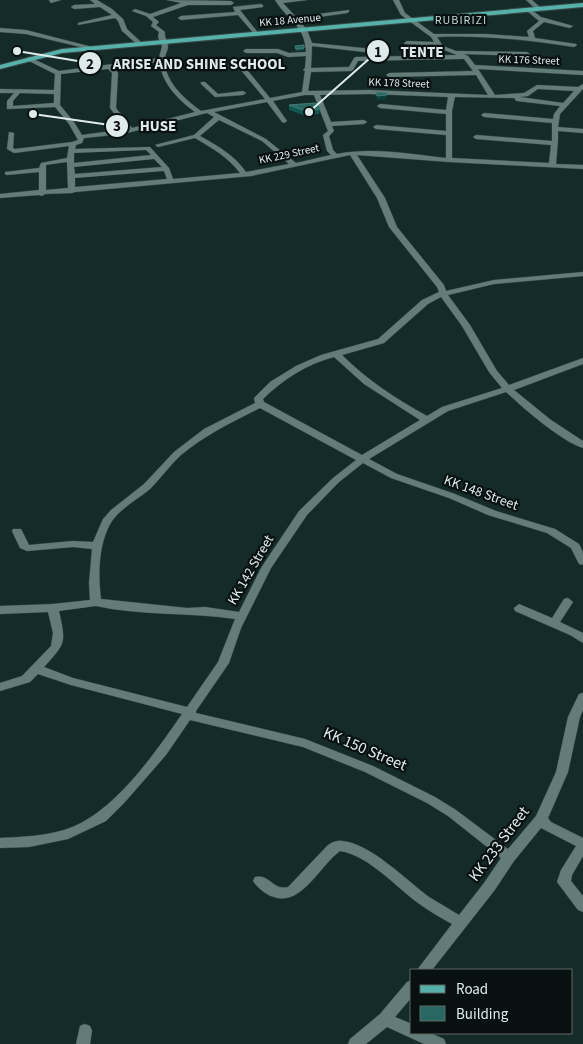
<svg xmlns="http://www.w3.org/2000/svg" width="583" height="1044" font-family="'Source Sans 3',sans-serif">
<rect width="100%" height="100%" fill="#152b29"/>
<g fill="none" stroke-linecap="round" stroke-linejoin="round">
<defs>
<g id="minor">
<polygon points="49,0 61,0 51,3"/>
<polygon points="90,0 97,0 112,9 123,19 127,29 142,43 142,45 138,45 122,31 118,21 115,18 78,25 78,23 112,15 100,7 74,9 71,7 74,5 95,4"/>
<path d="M167 0 231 1 234 3 231 5H188L153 17 159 22 156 25 165 32C164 38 168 41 168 47 168 50 165 54 165 58 163 81 185 99 201 111L265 99 240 69 192 68 191 67 194 65 244 66 270 98 302 92 305 71 303 70 305 68 306 56 288 57 277 53H246L243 51 246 49H278L289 53 306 52C305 25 288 21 275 0H307L283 3 296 17 349 10V12L347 13 299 20 307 30 312 43 373 49 376 51 373 53 312 46 311 68 349 67 354 58 356 57 457 55 439 48 437 46 405 44 404 43 407 41 434 42 431 37 401 15 393 0H399L405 13 434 34H486L529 37 527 31 539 21 527 11V9L529 8 541 17 573 26 570 28 544 22 533 31 535 38 576 44 577 45 574 47C528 40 483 35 437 37L443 46 456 51 527 52 530 54 527 56 464 54 468 56 475 65 583 71V75L478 69 495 95 524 93 537 85 578 87 583 84V89L560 114 558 127 583 129V133L558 131V140L556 164 583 165V169L449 162 357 155 385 198 397 227 444 285 446 291 494 280 583 272V276L494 284 448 295 470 325 497 371 509 385 583 358V364L514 390 551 420 583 441V448C562 442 523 408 506 392L448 411 369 459 397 474 455 494 496 511 555 529 579 544 583 552V565L579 564 571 548 547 533 488 515 449 498 391 478 363 463 339 482 307 515 271 568 241 628 229 663 196 711V713L305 739 373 766 435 797 456 810 508 849 536 816 556 772 568 717 579 694 583 693V710L580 717 568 772 548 818 551 822 583 838V856L572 875 571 881 583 896V912L578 910 557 882 561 870 576 846 541 828 514 861 494 891 432 970H417L452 924C441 918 429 911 418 903 396 887 368 855 340 851 319 866 301 909 271 896 264 893 257 887 253 881L255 877C269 873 273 891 288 887L327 846C331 843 336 840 342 841 370 843 406 880 429 897 439 903 449 909 459 915L484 883 501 858 448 816 427 803 365 772 303 747 190 720 166 755 125 802 106 821 68 839 29 847 0 848V838C22 837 43 836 64 830 112 816 155 753 182 714L71 685 38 674 30 682 0 691V683L22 676 51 646 53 633 48 612 0 614V606L53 604 90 600 89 583 92 549 73 547 27 551 20 548 12 531 13 529H21L29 545 73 541 93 542 103 519 111 510 144 484 174 452 204 429 255 403 254 399 255 397 270 382 296 366 321 355 378 339 422 300 439 292 437 287 389 227 377 198 350 155 251 176 75 192 72 193 45 194 42 196 39 195 0 198V194L39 190V172L7 175 5 174V172L39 168 41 163 67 158 69 146 14 153 7 149 9 132 14 133 13 148 15 149 72 142 78 140 69 124 55 107 7 109V101L14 93H0V89L54 90 55 74 27 60V58L29 57 59 71 159 58 162 46 158 37 159 32 151 26 153 22 146 16 132 11 135 9 150 14 181 3ZM464 59 473 71 389 73 386 75 389 77 476 75 488 95 370 90 308 91 311 72 351 71 353 70 358 61ZM159 62C163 84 177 99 195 112L132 128 116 108 118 73 114 68ZM108 69 112 73 110 108 126 129 82 135 74 122 60 105 61 74ZM538 89 574 91 563 103 520 97 528 96ZM20 93 54 94V103L13 106V101ZM370 94 448 97 446 110 380 104 377 106 380 108 446 114V131L376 125 373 127 376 129 446 135V158C410 154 372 147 337 154L333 150 329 136 334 131 332 126 364 124 367 122 364 120 331 122 320 95ZM305 95H314L328 131 323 135 327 151 331 155 296 163 266 139 214 112 267 102 282 122 284 123 287 121 273 101ZM455 97 515 98V100L517 101 560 106 554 114 553 119 484 113 481 115 484 117 552 123V141L476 135 473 137 476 139 551 145 549 163 452 158V111ZM207 113 214 117 194 135 155 145 158 147 195 138C212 148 228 157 240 173L173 179 169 168 150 147 75 149 76 145 82 143 84 138 123 134ZM219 120 262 141 289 164 246 172C234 155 218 146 200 136ZM146 150 151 155 74 163V153ZM154 159 162 167 75 174 74 167ZM67 162 68 188 46 190V165ZM164 171 167 179 75 187V178ZM441 297 462 326 489 372 502 388 442 407 427 416C396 399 367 380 342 355L384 343 428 304ZM334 357 364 384 420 420 362 455 264 402 263 399C282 380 307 364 334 357ZM260 408 356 460 333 478 299 511 261 568 239 612 205 607 187 608 101 599C98 575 98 543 112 521 121 508 138 499 150 489 161 478 170 465 181 455 205 435 232 422 260 408ZM96 606C142 616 189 612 235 619L218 662 187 707 73 678 44 667C66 643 66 643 59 611Z"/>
<polygon points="526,0 532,0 542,9 537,10"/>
<polygon points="261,4 263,5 263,7 240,10 259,34 256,36 238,15 181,20 178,18 181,16 235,12 233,7"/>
<polygon points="0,28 26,30 96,48 93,50 26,34 0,32"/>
<polygon points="201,82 205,82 218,94 243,91 246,93 243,95 215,97 201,84"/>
<polygon points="568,598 573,602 560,622 583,633 583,643 570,635 515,611 514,608 519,604 552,618 564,599"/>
<polygon points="412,980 412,997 395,1017 412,1024 412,1033 430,1033 444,1039 446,1044 424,1044 387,1027 366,1044 348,1044 350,1039 380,1014 407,982"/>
<polygon points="85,1024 90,1026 92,1031 90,1044 76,1044 80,1026"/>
</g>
<polygon id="major" points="583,3 583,7 62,53 0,69 0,65 62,49"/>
</defs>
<!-- minor casing -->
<use href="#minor" stroke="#364745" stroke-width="1"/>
<!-- major casing -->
<use href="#major" stroke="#364745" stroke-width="2"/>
<!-- minor -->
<use href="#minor" fill="#647c79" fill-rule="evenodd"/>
<!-- major -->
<use href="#major" fill="#56b1aa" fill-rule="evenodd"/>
</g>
<!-- wall -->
<g fill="#135752">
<polygon points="304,45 304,50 296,51 295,48"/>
<polygon points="289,105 320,109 319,114 303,115 289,110"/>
</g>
<!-- shaded-wall -->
<polygon fill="#0b3f3b" points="387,95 386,99 376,100 377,96"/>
<!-- building -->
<g fill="#296763" stroke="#457c78">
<polygon points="304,45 304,48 296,49 295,46"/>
<polygon points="376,92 387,93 387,95 377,96"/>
<polygon points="315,103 318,104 320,109 303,110 289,105"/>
</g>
<g text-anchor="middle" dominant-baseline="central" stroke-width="4.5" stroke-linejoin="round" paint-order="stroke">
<!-- far-street labels -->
<g font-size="11" fill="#deebea" stroke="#081110">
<text transform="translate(290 20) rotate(-5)">KK 18 Avenue</text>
<text transform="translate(529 60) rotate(2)">KK 176 Street</text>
<text transform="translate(399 83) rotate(2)">KK 178 Street</text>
<text transform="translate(289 154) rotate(-12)">KK 229 Street</text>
</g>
<!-- far-neighbourhood labels -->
<g font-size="12" letter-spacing="1" fill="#bdd7d4" stroke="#081110">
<text x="461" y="20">RUBIRIZI</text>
</g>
<!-- street labels -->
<g font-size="14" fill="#deebea" stroke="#081110">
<text transform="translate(481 493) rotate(20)">KK 148 Street</text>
<text transform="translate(251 570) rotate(-60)">KK 142 Street</text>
</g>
<!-- near-street labels -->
<g font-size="16" fill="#deebea" stroke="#081110">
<text transform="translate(365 749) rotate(23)">KK 150 Street</text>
<text transform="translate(499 844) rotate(-53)">KK 233 Street</text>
</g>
</g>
<!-- callouts -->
<path fill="none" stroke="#deebea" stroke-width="2" d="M309 112L378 51M17 51L90 63M33 114L117 126"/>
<g fill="#deebea" stroke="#081110" stroke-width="2">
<circle cx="309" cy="112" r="5"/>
<circle cx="17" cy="51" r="5"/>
<circle cx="33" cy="114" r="5"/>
<circle cx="378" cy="51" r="12"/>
<circle cx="90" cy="63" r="12"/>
<circle cx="117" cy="126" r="12"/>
</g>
<g font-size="15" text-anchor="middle" font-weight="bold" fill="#111">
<text x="378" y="57">1</text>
<text x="90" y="69">2</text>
<text x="117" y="131">3</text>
</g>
<g font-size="15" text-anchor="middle" font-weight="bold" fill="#deebea" stroke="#081110" stroke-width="4.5" stroke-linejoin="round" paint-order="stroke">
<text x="422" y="57">TENTE</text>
<text x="199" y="69">ARISE AND SHINE SCHOOL</text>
<text x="158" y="131">HUSE</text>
</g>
<!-- legend -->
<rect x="410" y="969" width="162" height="65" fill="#081110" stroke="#5e6867"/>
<rect x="420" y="985" width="25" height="8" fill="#56b1aa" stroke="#5e6867"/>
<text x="456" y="994" font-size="15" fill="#deebea">Road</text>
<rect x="420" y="1006" width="25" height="15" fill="#296763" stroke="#5e6867"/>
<text x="456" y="1019" font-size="15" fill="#deebea">Building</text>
</svg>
